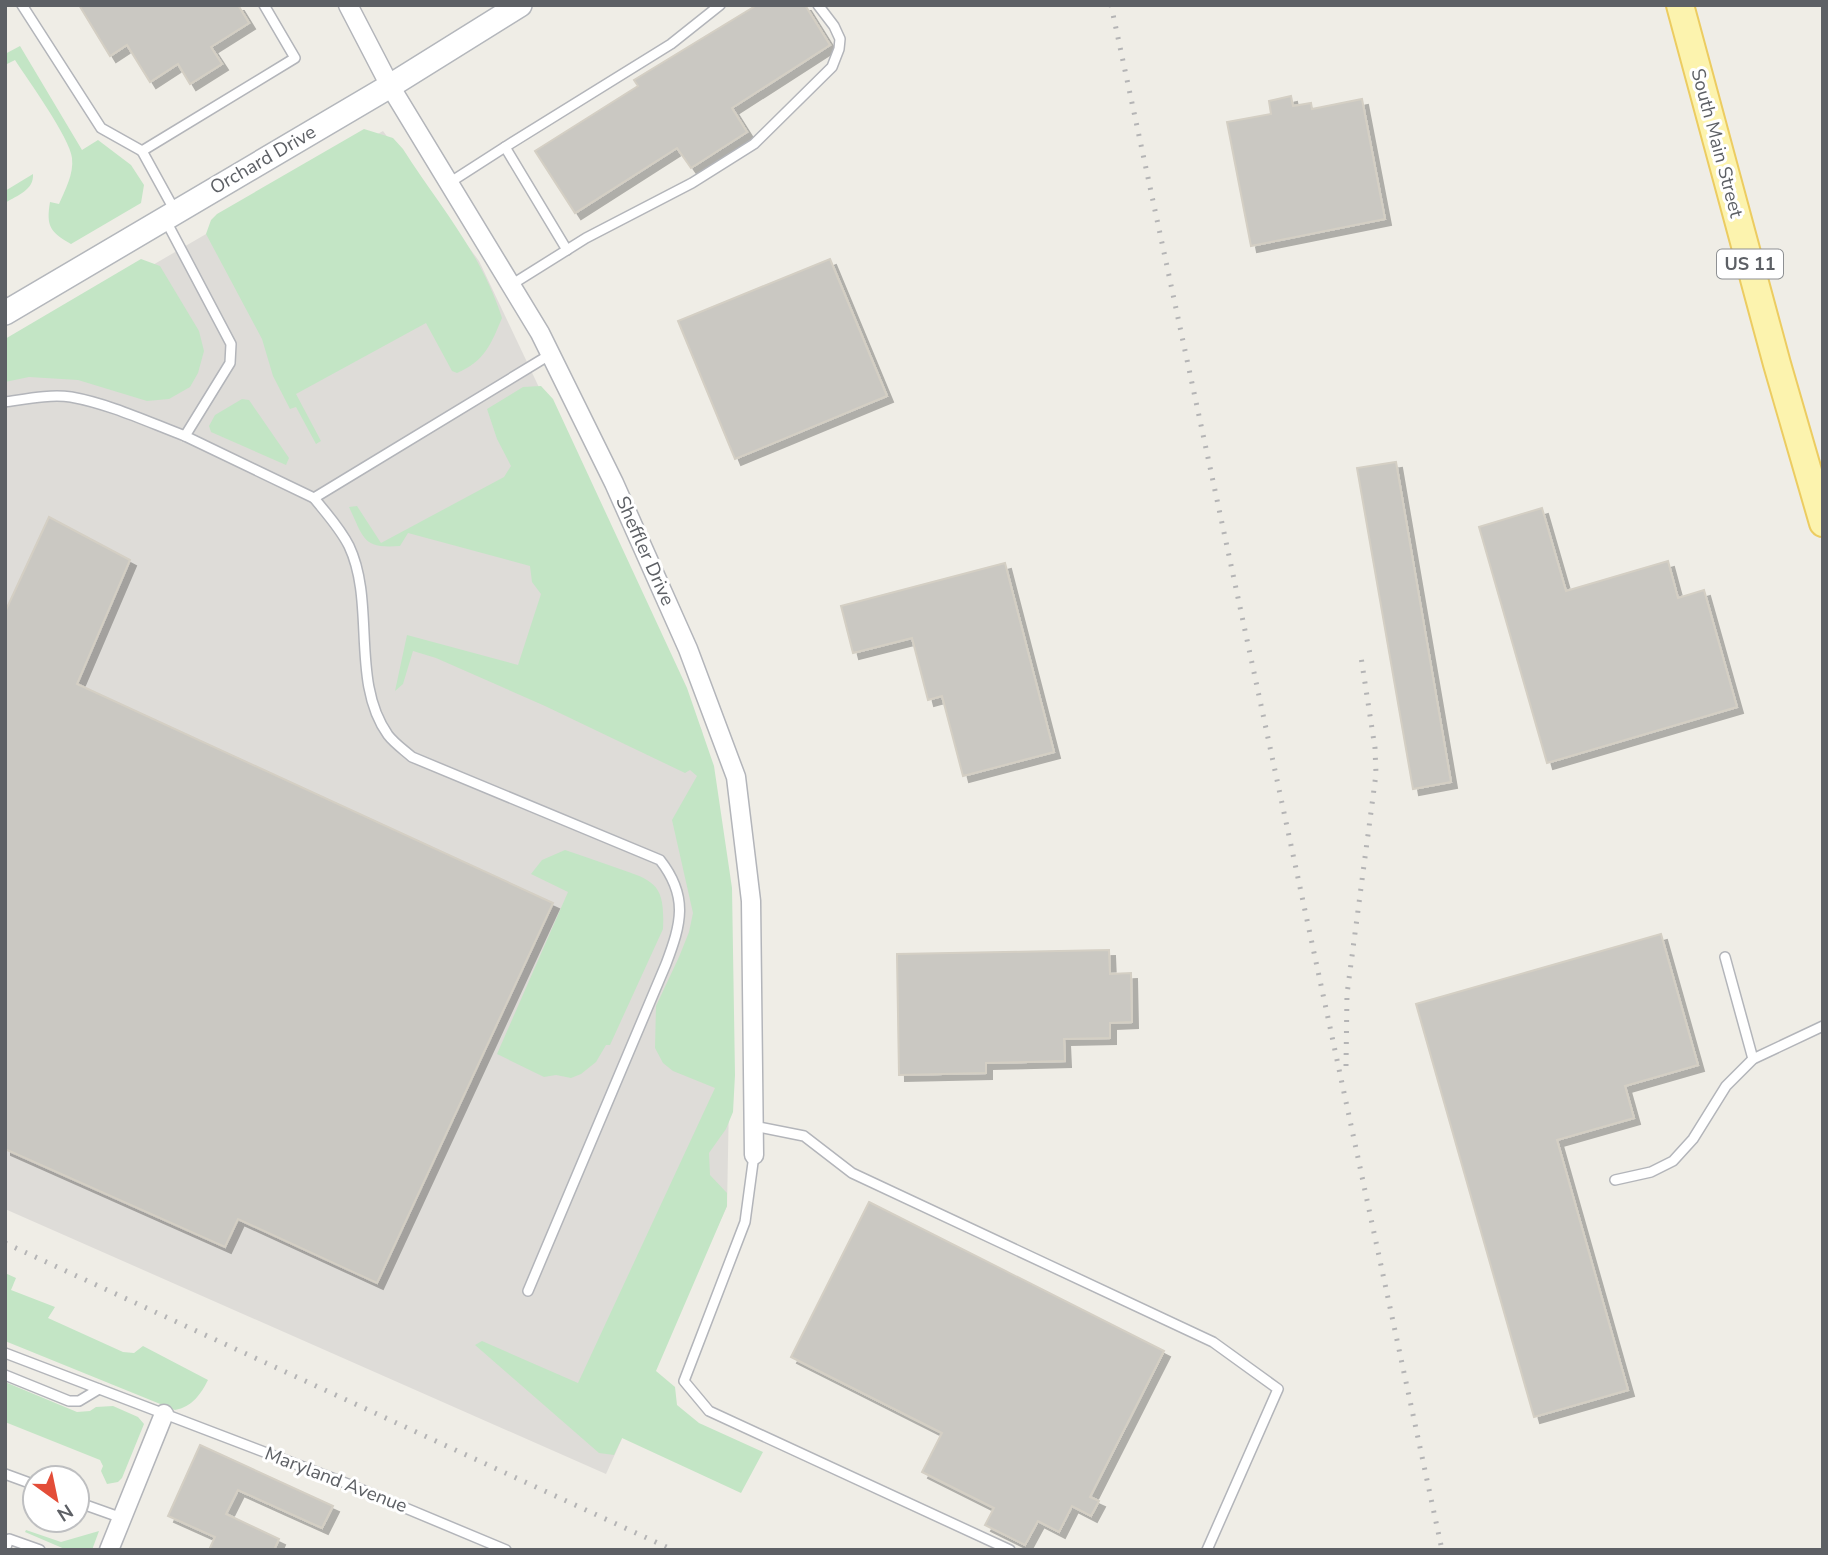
<svg xmlns="http://www.w3.org/2000/svg" width="1828" height="1555" font-family="'Nunito Sans',sans-serif">
<defs>
<filter id="shadow"><feDropShadow dx="6" dy="6" stdDeviation="0" flood-color="#0004"/></filter>
</defs>
<rect width="100%" height="100%" fill="#efede6"/>
<!-- industrial -->
<polygon fill="#dedcd8" points="383,131 479,261 702,731 732,943 727,1206 606,1474 5,1209 5,351"/>
<!-- green -->
<g fill="#c3e5c5">
<path d="M20 46 82 150 98 140 131 165 144 185 141 203 71 244C50 232 46 226 50 202L59 204C65 190 74 174 72 158 70 138 28 80 15 60L5 65V54Z"/>
<path d="M364 129 393 138 403 149C438 204 482 254 502 318 491 344 485 361 457 373L452 371 426 323 296 394 321 441 316 444 296 407 290 409 273 376 262 339 206 234 211 220 217 214Z"/>
<path d="M33 174C34 190 18 195 5 203V191Z"/>
<polygon points="141,259 160,266 199,331 204,351 198,373 190,387 169,399 147,401 78,380 29,377 5,382 5,339"/>
<path d="M541 386 553 399 687 688 714 766 732 888 735 1075 733 1112 726 1129 709 1153 710 1175 727 1193V1206L656 1371 675 1387 677 1405 699 1423 763 1452 741 1493 622 1438 614 1455 599 1453 475 1345 482 1341 578 1383 715 1088 673 1071 663 1063 655 1048 656 1006 679 957 689 932 693 913 672 820 697 776 690 770 685 773 545 706 436 658 413 651 403 684 395 691 407 635 518 665 541 594 532 582 530 566 408 533 400 546C362 549 364 538 349 507L357 506 381 543 504 477 511 466 497 439 487 409 523 387Z"/>
<polygon points="242,399 249,400 289,458 286,465 211,432 209,426 215,415"/>
<path d="M565 850C583 856 600 862 617 868 656 881 665 885 663 929L610 1045H606L596 1062 581 1074 571 1078 556 1075 544 1077 497 1054 568 892 531 874 542 860Z"/>
<path d="M5 1273 16 1278 11 1290 55 1307 48 1318 123 1352 134 1353 143 1346 208 1380C201 1394 192 1407 175 1410L5 1341Z"/>
<polygon points="5,1382 77,1412 90,1411 96,1407 113,1406 138,1417 144,1424 122,1478 118,1482 107,1484 101,1471 103,1466 100,1460 5,1422"/>
<polygon points="26,1530 61,1542 99,1531 92,1550 67,1550 25,1532"/>
</g>
<!-- building -->
<g fill="#cac8c2" stroke="#d4cfc4" stroke-width="2" filter="url(#shadow)">
<polygon points="79,5 238,5 249,23 211,47 222,64 190,84 178,64 150,82 127,45 110,56"/>
<polygon points="757,5 805,5 830,45 732,108 747,132 691,168 677,148 575,213 535,151 638,86 634,80"/>
<polygon points="1291,96 1293,106 1311,103 1312,109 1362,99 1385,219 1251,246 1227,122 1271,114 1269,101"/>
<polygon points="830,259 887,396 735,459 678,321"/>
<polygon points="1396,462 1451,782 1413,789 1357,468"/>
<polygon points="1542,508 1566,591 1668,561 1678,598 1704,590 1737,707 1547,763 1479,527"/>
<polygon points="49,517 130,560 77,684 553,903 377,1283 238,1219 225,1247 5,1149 5,612"/>
<polygon points="1005,563 1054,752 963,776 942,696 928,700 912,638 853,653 841,606"/>
<polygon points="1661,934 1698,1065 1625,1086 1634,1118 1557,1140 1628,1390 1534,1417 1416,1004"/>
<polygon points="1109,950 1110,974 1131,973 1132,1022 1110,1023 1110,1038 1064,1039 1065,1061 986,1063 986,1073 899,1075 897,954"/>
<polygon points="869,1202 1164,1351 1090,1497 1099,1501 1091,1516 1072,1506 1059,1532 1038,1521 1025,1545 985,1525 994,1508 922,1472 942,1433 791,1357"/>
<polygon points="200,1445 333,1506 322,1528 238,1490 226,1514 279,1539 274,1550 209,1550 215,1537 168,1516"/>
</g>
<g fill="none" stroke-linecap="round" stroke-linejoin="round">
<defs>
<g id="lane">
<polyline points="22,5 101,128 142,151"/>
<polyline points="505,147 671,44 720,5"/>
<polyline points="449,183 505,147 567,250"/>
<polyline points="175,211 142,151 295,58 264,5"/>
<polyline points="165,219 231,344 230,363 185,436 314,498 551,354"/>
<polyline points="511,285 586,238 692,183 754,144 832,67 839,49 840,39 834,26 818,5"/>
<path d="M5 402C26 399 50 394 71 397 110 404 148 422 185 436"/>
<path d="M314 498C326 513 340 528 349 546 376 603 350 682 388 735 394 743 404 750 412 757L660 860C689 897 681 924 666 964L528 1291"/>
<polyline points="1725,957 1753,1059"/>
<polyline points="754,1126 804,1136 852,1173 1213,1342 1278,1389 1207,1550"/>
<polyline points="754,1155 745,1222 684,1381 709,1411 1010,1550"/>
<polyline points="1615,1180 1651,1172 1673,1161 1693,1139 1726,1086 1753,1059 1823,1026"/>
<polyline points="5,1353 348,1484 506,1550"/>
<polyline points="5,1375 69,1401 79,1401 99,1389"/>
<polyline points="5,1474 35,1485"/>
<polyline points="77,1502 122,1518"/>
<polyline points="5,1550 9,1539 40,1550"/>
</g>
<g id="street">
<polyline points="348,5 390,86 540,333 614,483 688,649 736,777 751,901 754,1155"/>
<polyline points="109,1550 164,1414"/>
</g>
<polyline id="secondary" points="5,313 390,86 520,5"/>
<polyline id="primary" points="1680,5 1777,364 1823,523"/>
</defs>
<!-- lane casing -->
<use href="#lane" stroke="#b3b5ba" stroke-width="12"/>
<!-- street casing -->
<use href="#street" stroke="#b3b5ba" stroke-width="21"/>
<!-- secondary casing -->
<use href="#secondary" stroke="#b4b7bc" stroke-width="26"/>
<!-- primary casing -->
<use href="#primary" stroke="#eccc61" stroke-width="30"/>
<!-- lane -->
<use href="#lane" stroke="#fff" stroke-width="9"/>
<!-- street -->
<use href="#street" stroke="#fff" stroke-width="18"/>
<!-- secondary -->
<use href="#secondary" stroke="#fff" stroke-width="23"/>
<!-- primary -->
<use href="#primary" stroke="#fcf3ae" stroke-width="26"/>
<!-- rail -->
<g stroke="#b4b4b5" stroke-width="5" stroke-dasharray="2 9" stroke-linecap="butt">
<polyline points="1111,5 1442,1550"/>
<polyline points="1346,1066 1347,994 1376,774 1375,748 1361,657"/>
<polyline points="5,1243 673,1550"/>
</g>
</g>
<g text-anchor="middle" dominant-baseline="central" stroke-width="6" stroke-linejoin="round" paint-order="stroke">
<!-- shield labels -->
<rect fill="#fff" stroke="#8e9093" stroke-width="2" x="1717" y="249.5" width="66" height="29" rx="5"/>
<g font-size="18" font-weight="bold" fill="#5d6065">
<text x="1750" y="264">US 11</text>
</g>
<!-- street labels -->
<g font-size="19" fill="#5d6065" stroke="#fff">
<text transform="translate(1717 143) rotate(75)">South Main Street</text>
<text transform="translate(263 160) rotate(-30)">Orchard Drive</text>
<text transform="translate(645 551) rotate(66)">Sheffler Drive</text>
<text transform="translate(336 1480) rotate(21)">Maryland Avenue</text>
</g>
</g>
<!-- border -->
<rect width="1828" height="1555" fill="none" stroke="#5d6065" stroke-width="14"/>
<!-- north arrow -->
<g transform="translate(56 1499) rotate(147)"><circle r="33" fill="#ffffff" stroke="#bebfc1" stroke-width="2"/>
<path d="M0-5L12 26L0 18L-12 26Z" fill="#e34d38"/>
<text y="-10" font-size="19" font-weight="bold" text-anchor="middle" fill="#5d6065">N</text>
</g>
</svg>
